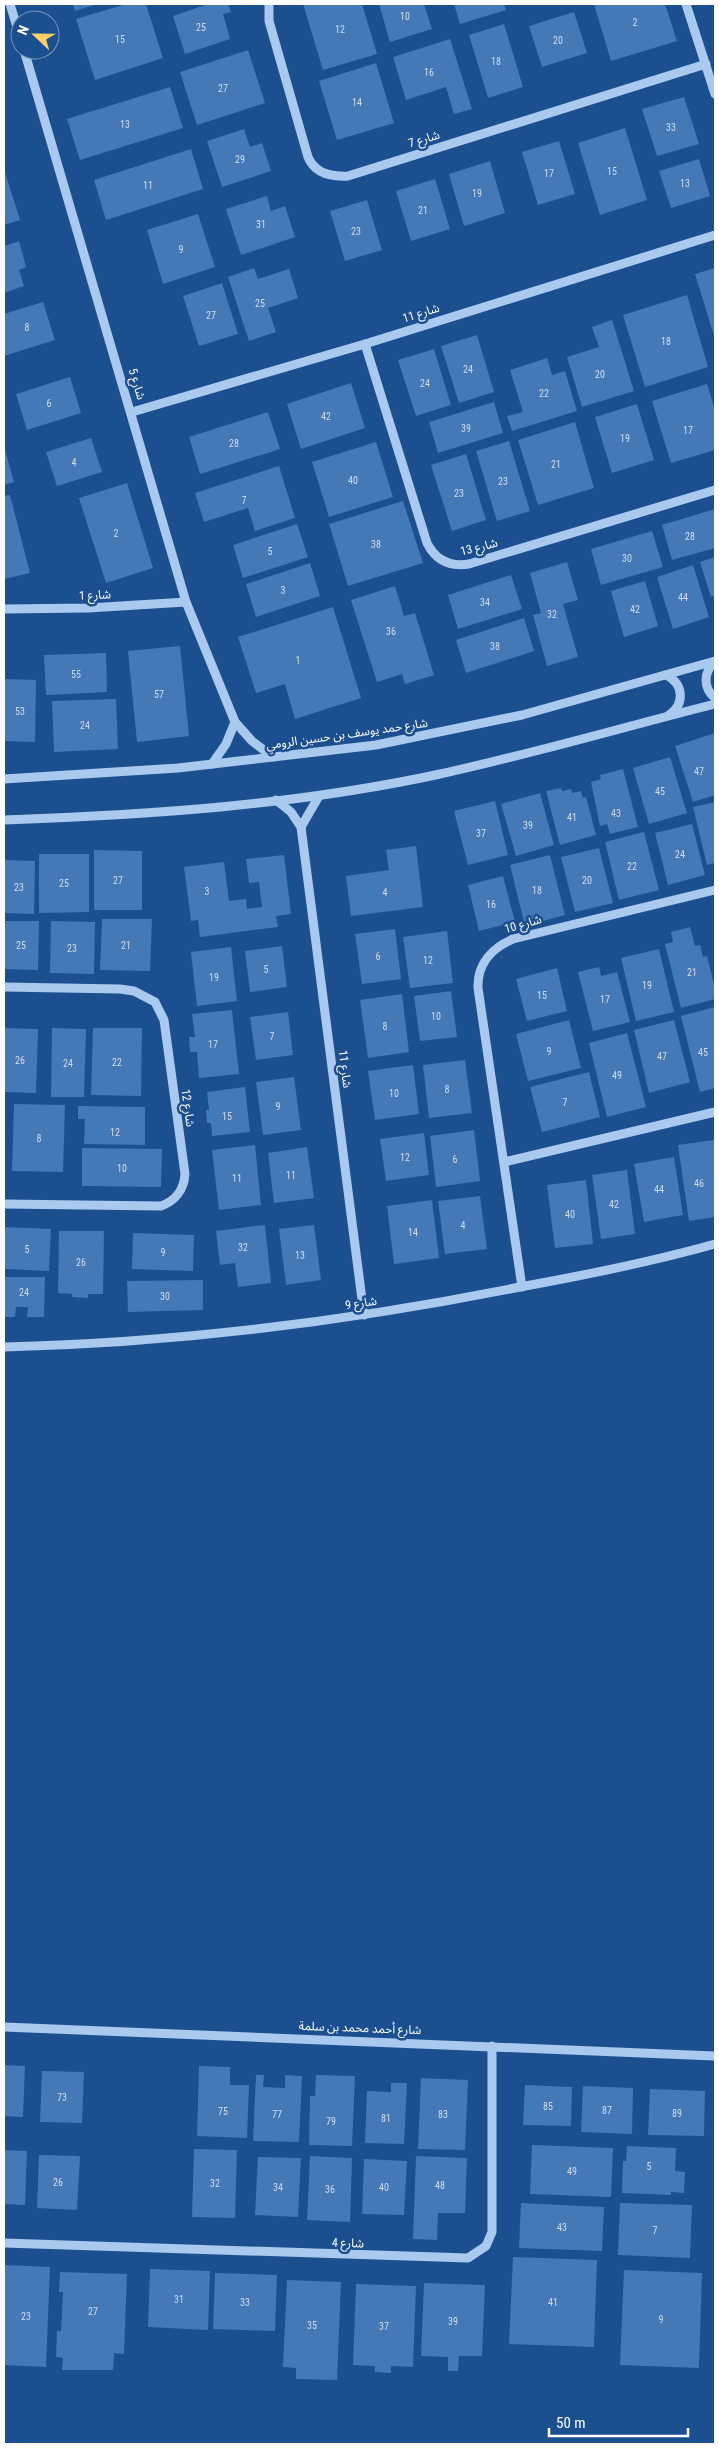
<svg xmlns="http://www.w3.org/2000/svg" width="719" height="2448" font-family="'Roboto Condensed','Noto Sans Arabic',sans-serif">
<rect width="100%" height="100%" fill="#1b4f8f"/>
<!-- building -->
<g fill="#4478b7">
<polygon points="73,4 97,4 75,11"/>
<polygon points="126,4 146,4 163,58 95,80 76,19"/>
<polygon points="208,4 228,4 231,12 223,14 230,39 185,54 173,16"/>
<polygon points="303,4 362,4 377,54 323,70"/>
<polygon points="379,4 424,4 432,29 390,42"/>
<polygon points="454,4 504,4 506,10 460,24"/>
<polygon points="594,4 665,4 677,41 611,61"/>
<polygon points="574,12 587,53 542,67 529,26"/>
<polygon points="504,24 523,87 488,98 469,35"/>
<polygon points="450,39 472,109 454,114 446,87 406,100 393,57"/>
<polygon points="248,50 265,103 197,125 180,72"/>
<polygon points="376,63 394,123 337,140 319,81"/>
<polygon points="170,87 183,128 80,160 67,119"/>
<polygon points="684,97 699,144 657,156 642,109"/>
<polygon points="625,128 647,200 600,215 578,143"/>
<polygon points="244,129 250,147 262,143 271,171 222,187 207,141"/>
<polygon points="559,141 575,194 538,205 522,152"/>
<polygon points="191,149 203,189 106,220 94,180"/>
<polygon points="699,159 710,196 671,208 659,171"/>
<polygon points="490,161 505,213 464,226 449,174"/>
<polygon points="4,169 20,220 4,225"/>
<polygon points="435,179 450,229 411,241 396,191"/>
<polygon points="267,196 271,211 285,206 295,237 241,255 226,209"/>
<polygon points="367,200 382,250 345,261 330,211"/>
<polygon points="198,214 215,267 163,284 147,230"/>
<polygon points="19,241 26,267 19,270 24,286 4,293 4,246"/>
<polygon points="254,268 258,279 289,269 298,298 268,308 276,332 249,341 228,277"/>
<polygon points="715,268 715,339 695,274"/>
<polygon points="222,283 238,334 199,346 183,296"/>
<polygon points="687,295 708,367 645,387 623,315"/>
<polygon points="43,302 55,340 4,356 4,314"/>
<polygon points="612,320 634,391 582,407 567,357 599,347 592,327"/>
<polygon points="477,335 494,392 459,403 441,346"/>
<polygon points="434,349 451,405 416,416 398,360"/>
<polygon points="547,358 552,375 565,371 577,411 512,431 507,416 523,412 510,370"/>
<polygon points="70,377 81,413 27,430 16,394"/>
<polygon points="351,383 365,428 301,449 287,404"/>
<polygon points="707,384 715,410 715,450 671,463 652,401"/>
<polygon points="494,402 503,433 438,453 429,422"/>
<polygon points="637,404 654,460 612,473 595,417"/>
<polygon points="268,412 280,449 200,474 189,437"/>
<polygon points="575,422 594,488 538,505 518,440"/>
<polygon points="91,438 102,472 57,486 46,452"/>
<polygon points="509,441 530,511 497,521 476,451"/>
<polygon points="376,442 393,497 329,517 312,462"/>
<polygon points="4,446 14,482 4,485"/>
<polygon points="466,454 486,520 452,531 431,465"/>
<polygon points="279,466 295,518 255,531 248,508 204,522 195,493"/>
<polygon points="127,483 153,568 106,583 79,498"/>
<polygon points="10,495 30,573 4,579 4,496"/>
<polygon points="403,501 423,563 348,586 329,524"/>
<polygon points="715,509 715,548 672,560 662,525"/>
<polygon points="297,524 308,557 243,578 233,545"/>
<polygon points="652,531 663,567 601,585 591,549"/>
<polygon points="715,557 715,596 711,597 700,562"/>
<polygon points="567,562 578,600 563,604 578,657 547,666 533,615 541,613 530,573"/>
<polygon points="310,563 320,596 256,617 246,584"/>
<polygon points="693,565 709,617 673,629 657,577"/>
<polygon points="511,575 522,609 458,629 448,595"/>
<polygon points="645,581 658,626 624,637 611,591"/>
<polygon points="395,586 404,616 415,613 434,675 405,684 402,674 377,682 351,600"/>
<polygon points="333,607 361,698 295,719 285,684 256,693 238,637"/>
<polygon points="524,618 534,651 466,673 456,640"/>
<polygon points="180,646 189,736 137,742 128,651"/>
<polygon points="106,653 107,692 46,695 44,655"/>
<polygon points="4,679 36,680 35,742 4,741"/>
<polygon points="116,699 118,749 54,752 52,701"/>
<polygon points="715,733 715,795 693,802 675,746"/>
<polygon points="670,757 687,813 649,824 633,768"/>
<polygon points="623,769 638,827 610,834 607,824 600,826 591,782 601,779 600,775"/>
<polygon points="561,788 562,791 571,789 572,793 581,791 583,798 586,797 596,835 560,845 546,791"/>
<polygon points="540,793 554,845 516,856 501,804"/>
<polygon points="495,801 508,855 468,865 454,811"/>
<polygon points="715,802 715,863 707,865 693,807"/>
<polygon points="692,824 705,875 668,885 655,833"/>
<polygon points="644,832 659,890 619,900 605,842"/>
<polygon points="416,846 423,907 351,916 346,876 389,870 386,850"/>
<polygon points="599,848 613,903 575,912 561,857"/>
<polygon points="94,850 142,851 142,910 94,910"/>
<polygon points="39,854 89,854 89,912 39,913"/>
<polygon points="284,855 291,914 276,916 278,927 200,937 198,920 191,921 184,867 224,862 229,901 246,899 247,909 262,907 259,882 249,883 246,859"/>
<polygon points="550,855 565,915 525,926 510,865"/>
<polygon points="4,860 35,861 34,914 4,913"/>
<polygon points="503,876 515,922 479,931 468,885"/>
<polygon points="102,919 152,919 150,971 100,970"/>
<polygon points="4,921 39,921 38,970 4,969"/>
<polygon points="51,921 95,922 94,974 50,973"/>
<polygon points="690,927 695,946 700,945 703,957 707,956 715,988 715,999 681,1008 665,944 673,942 671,932"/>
<polygon points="395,929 401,979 362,984 355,934"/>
<polygon points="447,931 453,983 410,988 403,937"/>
<polygon points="282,946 287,987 250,992 245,951"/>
<polygon points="231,947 237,1001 197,1006 191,952"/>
<polygon points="659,949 674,1012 636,1021 621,958"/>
<polygon points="599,967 601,976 617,972 630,1022 593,1031 578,972"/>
<polygon points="557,968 567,1011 527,1021 516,979"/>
<polygon points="451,991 457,1037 420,1041 414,996"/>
<polygon points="402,994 409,1052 368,1058 360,1000"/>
<polygon points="715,1007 715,1088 700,1092 681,1016"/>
<polygon points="232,1010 239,1074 199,1078 197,1052 190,1052 189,1037 195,1037 192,1014"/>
<polygon points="288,1012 293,1055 256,1060 250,1017"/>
<polygon points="569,1020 581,1068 528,1081 516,1034"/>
<polygon points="674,1020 690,1082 649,1093 634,1030"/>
<polygon points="4,1028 38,1029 36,1093 4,1092"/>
<polygon points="52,1028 86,1029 84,1097 51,1097"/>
<polygon points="93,1028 142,1028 141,1096 91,1095"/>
<polygon points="627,1033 646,1107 607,1117 589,1043"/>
<polygon points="465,1060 472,1113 429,1118 423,1065"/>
<polygon points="413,1065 419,1114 375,1120 368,1071"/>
<polygon points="589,1072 600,1117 542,1132 530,1087"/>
<polygon points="294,1077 301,1130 263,1135 256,1082"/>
<polygon points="245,1087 250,1132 212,1136 211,1123 207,1123 206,1110 209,1110 207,1092"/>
<polygon points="14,1104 65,1105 63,1172 12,1171"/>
<polygon points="78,1106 145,1107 145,1145 84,1144 85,1119 78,1119"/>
<polygon points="474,1130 480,1181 436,1187 430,1136"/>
<polygon points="424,1133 429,1175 386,1181 380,1139"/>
<polygon points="714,1140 715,1217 689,1221 678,1145"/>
<polygon points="255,1145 261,1205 219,1210 212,1150"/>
<polygon points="307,1147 314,1198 274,1203 268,1153"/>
<polygon points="82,1148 162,1149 161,1187 82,1186"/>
<polygon points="674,1157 683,1215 644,1222 634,1164"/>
<polygon points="627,1170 635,1234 601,1239 592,1175"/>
<polygon points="586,1180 593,1244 555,1248 547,1185"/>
<polygon points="480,1196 487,1249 445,1254 438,1201"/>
<polygon points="432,1200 439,1258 394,1264 387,1206"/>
<polygon points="265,1225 271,1283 238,1287 235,1263 220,1265 216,1231"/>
<polygon points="314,1225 321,1280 286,1285 279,1229"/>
<polygon points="4,1227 51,1229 49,1271 4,1269"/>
<polygon points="59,1231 104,1231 103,1294 88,1294 88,1298 72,1297 72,1294 58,1293"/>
<polygon points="133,1233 194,1235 193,1271 132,1269"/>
<polygon points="4,1277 45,1277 44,1317 27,1317 28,1307 16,1307 15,1317 4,1317"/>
<polygon points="203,1280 203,1310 128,1312 127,1281"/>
<polygon points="4,2065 25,2066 23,2117 4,2116"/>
<polygon points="199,2066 230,2067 230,2085 249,2085 247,2138 197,2136"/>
<polygon points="42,2071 84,2072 82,2123 40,2122"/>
<polygon points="256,2075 264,2075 263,2087 285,2088 285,2075 302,2076 299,2142 253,2141"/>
<polygon points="316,2075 355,2076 352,2146 309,2145 310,2096 315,2096"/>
<polygon points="421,2078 468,2080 465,2150 418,2149"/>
<polygon points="391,2083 407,2083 404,2144 365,2143 367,2091 391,2092"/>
<polygon points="525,2085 572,2087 571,2126 523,2125"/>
<polygon points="583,2086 633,2088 632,2134 581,2132"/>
<polygon points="650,2089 705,2091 704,2136 648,2135"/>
<polygon points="532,2145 613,2148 611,2197 530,2194"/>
<polygon points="627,2146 676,2148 675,2171 685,2172 684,2193 671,2192 671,2195 622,2193 623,2161 626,2161"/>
<polygon points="194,2149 237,2150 235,2218 192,2217"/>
<polygon points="4,2150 27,2151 25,2205 4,2204"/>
<polygon points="39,2155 80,2156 77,2210 37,2208"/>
<polygon points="310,2156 352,2158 350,2222 307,2220"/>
<polygon points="416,2156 467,2158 465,2213 438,2213 437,2240 413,2239"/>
<polygon points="258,2157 301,2158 298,2217 255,2215"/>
<polygon points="364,2159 407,2161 404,2215 362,2214"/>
<polygon points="521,2203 604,2207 602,2251 519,2248"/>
<polygon points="620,2203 692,2205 690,2258 618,2255"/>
<polygon points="513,2257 597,2260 594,2347 509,2344"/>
<polygon points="4,2265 50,2267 46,2367 4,2365"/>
<polygon points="150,2269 210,2271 208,2330 148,2327"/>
<polygon points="624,2270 702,2273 699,2368 620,2365"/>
<polygon points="60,2272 127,2274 124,2354 114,2353 113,2370 62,2370 63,2358 56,2357 57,2331 61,2331 63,2292 59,2292"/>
<polygon points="215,2273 277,2275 275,2331 213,2329"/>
<polygon points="287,2280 341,2282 337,2380 296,2379 296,2368 283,2367"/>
<polygon points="424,2283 485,2285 482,2356 459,2356 458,2371 448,2371 448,2357 421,2356"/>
<polygon points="356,2284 416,2286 413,2367 391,2366 391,2373 375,2372 375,2366 353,2365"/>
</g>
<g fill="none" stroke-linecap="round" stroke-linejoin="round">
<!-- minor -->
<g stroke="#a9c9ee" stroke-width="9">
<polyline points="10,4 20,37"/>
<path d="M269 4V21L308 157C315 174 332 177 348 176L706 64"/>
<polyline points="686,4 715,94"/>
<polyline points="24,50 186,602 235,722 252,741 273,757"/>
<path d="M365 344 427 543C436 561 450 567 469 564L715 490"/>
<polyline points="132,412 365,344 715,235"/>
<polyline points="4,609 88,608 186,602"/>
<path d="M715 662C703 672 703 688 715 698"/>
<path d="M666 675C684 684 685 704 669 715"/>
<polyline points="212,764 226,744 235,722"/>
<polyline points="4,779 178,768 376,745 522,715 715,661"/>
<polyline points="276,800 291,812 301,827 364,1315"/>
<path d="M4 820C149 815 297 805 440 774 532 754 624 727 715 704"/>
<polyline points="301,827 319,796"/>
<path d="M4 987 120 989 134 991 155 1002 164 1020 185 1174C184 1190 175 1201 161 1206L4 1204"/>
<polyline points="504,1162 715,1112"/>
<path d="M522 1287 478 988C477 964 492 948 513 939L715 890"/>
<path d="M4 1347C177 1343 350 1321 520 1287 586 1275 651 1262 715 1244"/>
<polyline points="4,2027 715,2056"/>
<polyline points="4,2243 468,2258 486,2246 492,2232 492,2046"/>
</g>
</g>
<g text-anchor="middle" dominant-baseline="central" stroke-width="5" stroke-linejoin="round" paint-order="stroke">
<!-- number labels -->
<g font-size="10" fill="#d0dded">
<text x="405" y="16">10</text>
<text x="635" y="22">2</text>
<text x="201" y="27">25</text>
<text x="340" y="29">12</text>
<text x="120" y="39">15</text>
<text x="558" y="40">20</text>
<text x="496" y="61">18</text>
<text x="429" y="72">16</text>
<text x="223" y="88">27</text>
<text x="357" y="102">14</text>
<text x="125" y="124">13</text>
<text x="671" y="127">33</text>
<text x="240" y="159">29</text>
<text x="612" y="171">15</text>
<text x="549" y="173">17</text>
<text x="685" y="183">13</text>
<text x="148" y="185">11</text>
<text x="477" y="193">19</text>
<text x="423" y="210">21</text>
<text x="261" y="224">31</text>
<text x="356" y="231">23</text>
<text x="181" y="249">9</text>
<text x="260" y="303">25</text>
<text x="211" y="315">27</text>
<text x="27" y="327">8</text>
<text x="666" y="341">18</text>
<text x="468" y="369">24</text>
<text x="600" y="374">20</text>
<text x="425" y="383">24</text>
<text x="544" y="393">22</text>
<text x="49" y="403">6</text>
<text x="326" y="416">42</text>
<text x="466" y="428">39</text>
<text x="688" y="430">17</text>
<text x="625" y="438">19</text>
<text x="234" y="443">28</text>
<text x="74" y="462">4</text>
<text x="556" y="464">21</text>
<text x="353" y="480">40</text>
<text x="503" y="481">23</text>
<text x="459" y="493">23</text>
<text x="244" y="500">7</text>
<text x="116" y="533">2</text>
<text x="690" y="536">28</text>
<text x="376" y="544">38</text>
<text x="270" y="551">5</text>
<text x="627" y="558">30</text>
<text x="283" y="590">3</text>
<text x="683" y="597">44</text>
<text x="485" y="602">34</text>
<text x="635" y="609">42</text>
<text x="552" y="614">32</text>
<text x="391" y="631">36</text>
<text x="495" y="646">38</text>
<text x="298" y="660">1</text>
<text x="76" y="674">55</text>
<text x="159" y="694">57</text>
<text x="20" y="711">53</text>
<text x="85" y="725">24</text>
<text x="699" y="771">47</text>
<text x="660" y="791">45</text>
<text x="616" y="813">43</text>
<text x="572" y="817">41</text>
<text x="528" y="825">39</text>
<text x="481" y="833">37</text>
<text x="680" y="854">24</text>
<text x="632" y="866">22</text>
<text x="118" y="880">27</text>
<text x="587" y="880">20</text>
<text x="64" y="883">25</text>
<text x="19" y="887">23</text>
<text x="537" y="890">18</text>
<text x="207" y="891">3</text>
<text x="385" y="892">4</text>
<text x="491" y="904">16</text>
<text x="21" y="945">25</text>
<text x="126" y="945">21</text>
<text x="72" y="948">23</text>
<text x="378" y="956">6</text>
<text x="428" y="960">12</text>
<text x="266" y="969">5</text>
<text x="692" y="972">21</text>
<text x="214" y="977">19</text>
<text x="647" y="985">19</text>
<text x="542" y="995">15</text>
<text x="605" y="999">17</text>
<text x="436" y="1016">10</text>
<text x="385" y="1026">8</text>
<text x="272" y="1036">7</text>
<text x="213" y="1044">17</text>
<text x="549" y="1051">9</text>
<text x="703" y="1052">45</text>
<text x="662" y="1056">47</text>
<text x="20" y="1060">26</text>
<text x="117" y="1062">22</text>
<text x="68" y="1063">24</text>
<text x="617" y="1075">49</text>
<text x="447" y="1089">8</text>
<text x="394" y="1093">10</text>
<text x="565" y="1102">7</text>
<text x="278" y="1106">9</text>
<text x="227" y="1116">15</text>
<text x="115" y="1132">12</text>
<text x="39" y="1138">8</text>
<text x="405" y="1157">12</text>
<text x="455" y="1159">6</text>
<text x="122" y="1168">10</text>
<text x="291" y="1175">11</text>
<text x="237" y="1178">11</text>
<text x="699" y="1183">46</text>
<text x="659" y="1189">44</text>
<text x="614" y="1204">42</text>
<text x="570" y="1214">40</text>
<text x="463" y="1225">4</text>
<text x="413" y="1232">14</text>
<text x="243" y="1247">32</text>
<text x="27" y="1249">5</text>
<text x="163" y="1252">9</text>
<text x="300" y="1255">13</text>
<text x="81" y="1262">26</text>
<text x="24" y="1292">24</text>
<text x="165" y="1296">30</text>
<text x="62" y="2097">73</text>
<text x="548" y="2106">85</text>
<text x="607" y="2110">87</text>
<text x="223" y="2111">75</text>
<text x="677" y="2113">89</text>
<text x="277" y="2114">77</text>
<text x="443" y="2114">83</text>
<text x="386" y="2118">81</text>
<text x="331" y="2121">79</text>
<text x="649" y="2166">5</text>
<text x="572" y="2171">49</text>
<text x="58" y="2182">26</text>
<text x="215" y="2183">32</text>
<text x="440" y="2185">48</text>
<text x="278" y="2187">34</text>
<text x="384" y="2187">40</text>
<text x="330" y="2189">36</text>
<text x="562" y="2227">43</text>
<text x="655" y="2230">7</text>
<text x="179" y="2299">31</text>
<text x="245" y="2302">33</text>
<text x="553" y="2302">41</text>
<text x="93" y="2311">27</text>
<text x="26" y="2316">23</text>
<text x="661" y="2319">9</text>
<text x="453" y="2321">39</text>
<text x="312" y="2325">35</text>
<text x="384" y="2326">37</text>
</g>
<!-- street labels -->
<g font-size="12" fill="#fff" stroke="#1b4f8f">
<text transform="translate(424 139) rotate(-17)">شارع 7</text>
<text transform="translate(421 313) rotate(-17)">شارع 11</text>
<text transform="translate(137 384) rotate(73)">شارع 5</text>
<text transform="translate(479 547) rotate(-14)">شارع 13</text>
<text transform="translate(95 595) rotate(-3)">شارع 1</text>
<text transform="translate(347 734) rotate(-8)">شارع حمد يوسف بن حسين الرومي</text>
<text transform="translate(523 924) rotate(-16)">شارع 10</text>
<text transform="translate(345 1069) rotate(83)">شارع 11</text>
<text transform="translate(188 1108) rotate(82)">شارع 12</text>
<text transform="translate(361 1303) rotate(-8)">شارع 9</text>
<text transform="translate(360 2028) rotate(2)">شارع أحمد محمد بن سلمة</text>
<text transform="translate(348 2243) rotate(2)">شارع 4</text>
</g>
</g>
<!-- border -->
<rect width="719" height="2448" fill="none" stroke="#ffffff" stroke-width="10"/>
<!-- north arrow -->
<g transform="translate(35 35) rotate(292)"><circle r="24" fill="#1b4f8f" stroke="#7695bc"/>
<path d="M0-4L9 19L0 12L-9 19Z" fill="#ffd166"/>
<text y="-8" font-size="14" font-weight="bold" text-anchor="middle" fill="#ffffff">N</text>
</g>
<!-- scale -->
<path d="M549 2428v8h139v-8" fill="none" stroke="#ffffff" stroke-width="2.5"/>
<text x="556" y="2428" font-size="15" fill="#ffffff" stroke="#1b4f8f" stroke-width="4" paint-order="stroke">50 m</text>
</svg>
